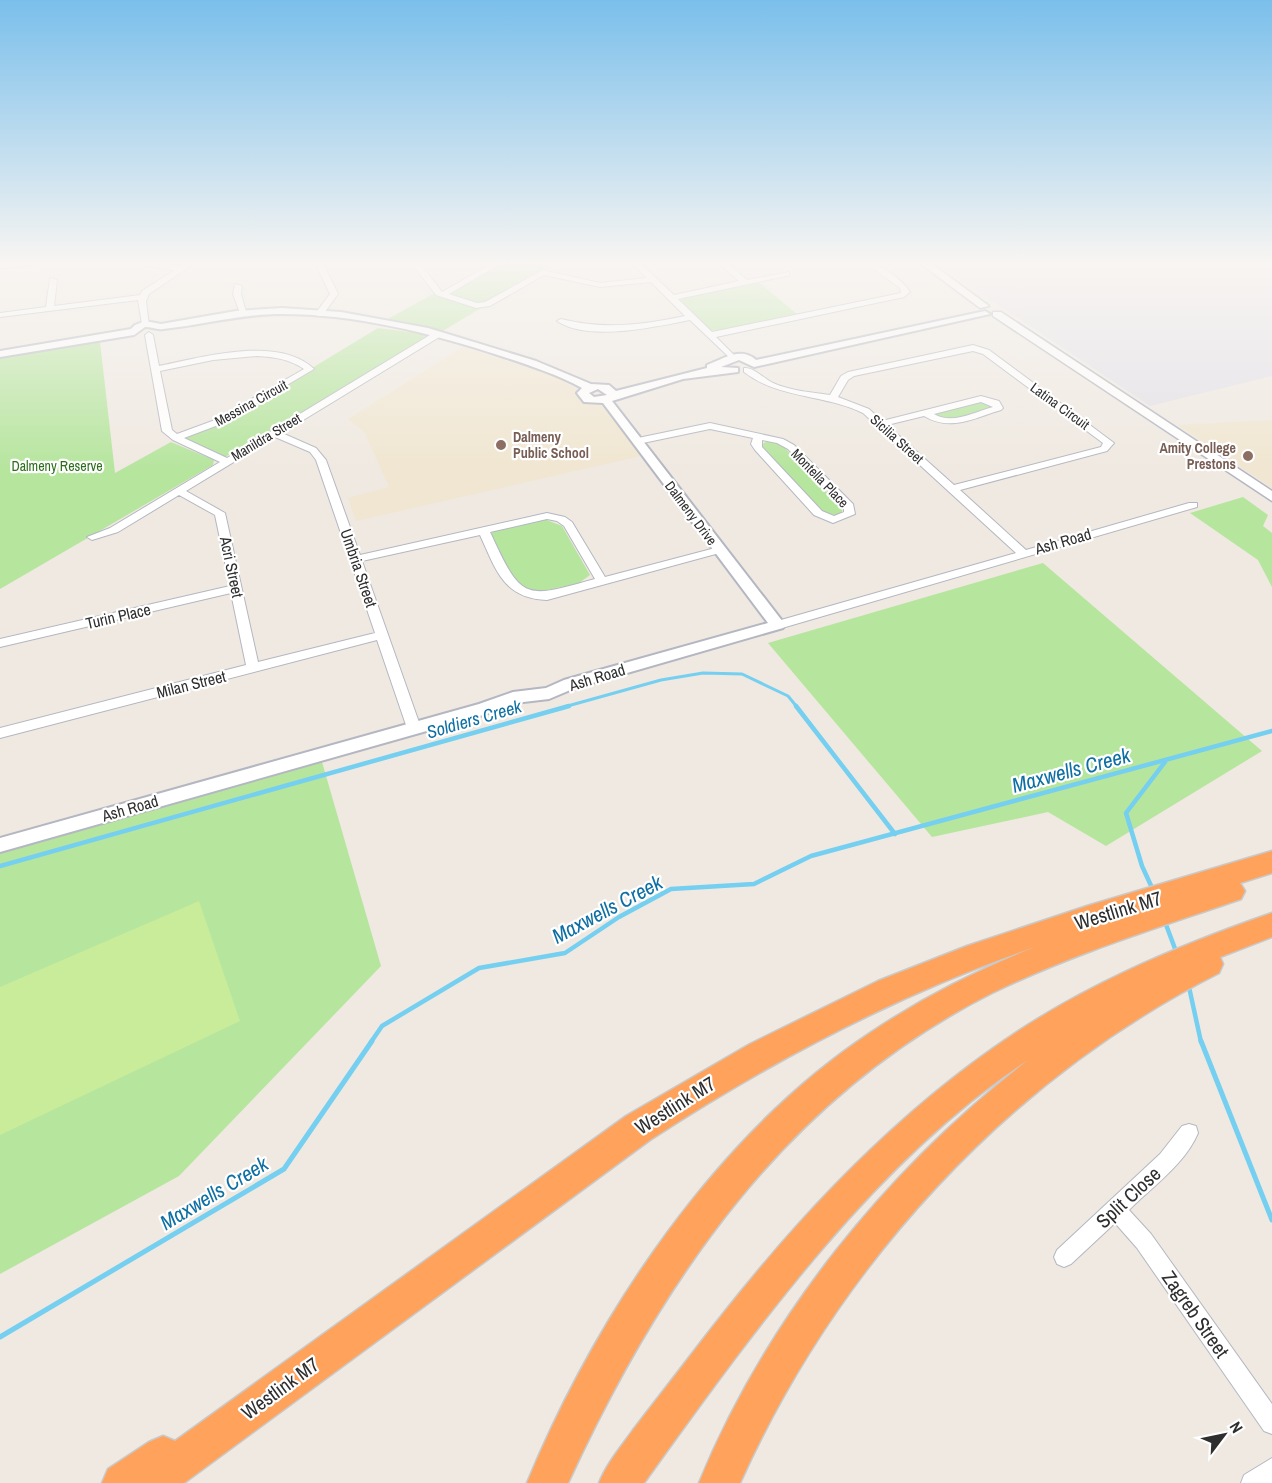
<svg xmlns="http://www.w3.org/2000/svg" width="1272" height="1483" font-family="'Archivo Narrow',sans-serif">
<rect width="100%" height="100%" fill="#efe9e1"/>
<!-- industrial -->
<polygon fill="#e3e1e8" points="932,261 1272,261 1272,376 1150,406"/>
<!-- education -->
<g fill="#f0e6d1">
<polygon points="463,347 559,378 570,385 577,389 584,401 602,405 641,456 356,521 348,498 389,487 365,433 348,419"/>
<polygon points="1272,420 1272,488 1178,425"/>
</g>
<!-- green -->
<g fill="#b6e59e">
<polygon points="505,261 555,261 482,304 446,295"/>
<polygon points="760,283 798,315 719,331 709,330 679,302 684,297"/>
<polygon points="435,293 481,308 441,332 386,320"/>
<polygon points="378,328 432,335 225,457 184,438 218,425"/>
<polygon points="100,342 115,473 171,442 214,460 213,465 0,589 0,358"/>
<polygon points="978,402 991,405 993,408 949,420 936,418 935,414 939,412"/>
<polygon points="767,441 782,445 842,508 842,513 835,515 823,512 761,445"/>
<polygon points="1243,497 1268,515 1263,526 1272,533 1272,587 1258,560 1190,513"/>
<polygon points="544,519 562,526 590,575 579,583 533,593 514,583 490,535 494,531"/>
<polygon points="1043,563 1262,751 1106,846 1048,812 932,837 768,643"/>
<polygon points="322,762 381,966 179,1176 0,1274 0,852"/>
</g>
<!-- pitch -->
<polygon fill="#c9ec9a" points="199,901 240,1021 0,1135 0,987"/>
<g fill="none" stroke-linecap="round" stroke-linejoin="round">
<!-- stream-far2 -->
<polyline stroke="#75cff0" stroke-width="3" points="564,707 661,680 703,673 742,674 788,696 797,707"/>
<!-- stream-far1 -->
<g stroke="#75cff0" stroke-width="4.5">
<polyline points="796,706 895,834"/>
<polyline points="0,866 569,706"/>
<polyline points="1153,890 1142,866 1126,813 1165,762"/>
<polyline points="1165,922 1177,954"/>
<polyline points="1189,987 1201,1042"/>
<polyline points="371,1042 382,1026 479,968 565,953 619,917 671,889 754,884 811,856 1272,731"/>
</g>
<!-- stream -->
<g stroke="#75cff0" stroke-width="5">
<polyline points="1201,1041 1272,1220"/>
<polyline points="0,1337 284,1169 372,1041"/>
</g>
<defs>
<g id="minor">
<polygon points="189,261 198,261 149,294 146,301 149,326 142,324 138,300 0,317 0,313 46,307 50,278 57,280 54,306 140,295 142,291 175,270 144,266 144,262 180,266"/>
<polygon points="314,261 322,261 338,294 322,316 319,316 315,314 330,294"/>
<path d="M410 261H418L442 292 496 261H505L449 294 477 303 485 302 543 270 600 283 647 278 630 261H638L674 295 739 281 716 261H725L747 280 789 272V276H786L678 299 712 332 901 293 900 288 862 261C877 261 902 279 910 292L904 297 716 337 736 357 732 360 690 320C654 327 588 342 557 321L561 319C606 330 641 325 685 316L651 282 600 287 544 275 490 306 476 308 436 295Z"/>
<polygon points="235,284 242,286 241,294 247,315 240,313 233,294"/>
<path d="M149 332 153 335 159 366C202 357 279 335 314 369L221 424 184 438 227 458 435 332H441V336L282 433 316 448 326 460 360 555 547 513 565 517 572 522 605 577 719 547 725 550 723 552 547 600C503 598 496 570 480 535L362 561 421 728 414 733 407 728 377 640 0 738V728L246 665 231 593 0 647V639L230 586 215 515 179 495 118 532 92 540 87 537 110 528 220 462 173 440 162 431 145 335ZM257 356C275 357 289 359 304 369L215 420 177 434 172 430 160 371 213 360ZM275 437 310 452 316 460 375 633 258 662 225 513 186 491ZM547 519 557 521 564 526 595 579C523 599 522 601 490 532Z"/>
<path d="M973 345 989 350 1114 443 1107 451 960 490 1026 550 1189 503H1197V507L782 628H774L772 625 774 622 1016 553 863 413C824 394 779 399 744 372V368C754 367 764 379 773 383 791 391 811 392 830 395L841 376 848 372ZM973 351 983 354 1103 443 1101 447 954 485 887 425 924 416C951 432 974 418 1001 410L1003 408 999 401 981 396 882 421 869 409 838 397 848 380 854 376ZM981 402 993 407C974 412 952 425 934 414Z"/>
<path d="M710 423 783 439 794 445 853 504 855 514 833 523 814 515 755 450 751 444 753 438 710 429 638 444 633 441 638 438ZM762 440 777 443 788 449 844 507V512L834 516 822 511 762 447Z"/>
<path d="M1189 1124 1196 1126 1198 1133C1185 1164 1152 1187 1129 1210L1151 1234 1272 1404V1434L1264 1431 1137 1248 1115 1223 1071 1264 1064 1267 1057 1264 1054 1257 1057 1250 1160 1154 1182 1126Z"/>
<polygon points="1272,1458 1272,1483 1241,1483 1244,1475"/>
</g>
<path id="tertiary" d="M282 308 341 312 428 328 536 361 591 384 609 385 616 391 707 368V365C723 359 741 346 756 360L985 311 990 314 754 367 739 360 721 367 738 368V372L683 379 612 401 783 622 785 625 783 628 575 688 549 699 515 703 483 715 0 852V838L479 704 513 692 546 688 564 680 768 623 603 403 584 402 577 393 582 388C556 374 528 365 501 356 430 333 356 314 281 314 241 314 203 325 163 329 157 330 152 327 145 327L134 335 0 357V351L131 329 135 325 145 321 161 324 236 311ZM598 389 607 395 594 397 589 393Z"/>
<g id="secondary">
<polygon points="40,261 35,264 0,268 0,262"/>
<polygon points="917,261 928,261 989,306 980,308"/>
<polygon points="993,312 1001,312 1272,491 1272,501 993,316"/>
</g>
<g id="motorway">
<path d="M1272 851V873L1240 883 1245 891 1241 899C1157 928 1072 954 992 993 786 1097 662 1279 568 1483H527C597 1314 716 1135 870 1033 922 998 977 970 1035 947 898 994 771 1061 650 1140L184 1483H102L108 1469 149 1442 163 1436 175 1441 626 1116 750 1044 878 981 967 946 1087 906Z"/>
<path d="M1272 913V937L1220 957 1223 964 1219 973C1007 1080 837 1267 740 1483H699C767 1317 887 1170 1028 1060 874 1160 750 1336 644 1483H599C607 1463 621 1447 633 1430 653 1404 674 1377 694 1351 780 1238 876 1131 992 1049 1077 988 1174 947 1272 913Z"/>
</g>
</defs>
<!-- minor casing -->
<use href="#minor" stroke="#b4b7c1" stroke-width="2"/>
<!-- tertiary casing -->
<use href="#tertiary" stroke="#b4b7c1" stroke-width="4"/>
<!-- secondary casing -->
<use href="#secondary" stroke="#b4b7c1" stroke-width="3"/>
<!-- motorway casing -->
<use href="#motorway" stroke="#c9c9c9" stroke-width="3"/>
<!-- minor -->
<use href="#minor" fill="#fff" fill-rule="evenodd"/>
<!-- tertiary -->
<use href="#tertiary" fill="#fff" fill-rule="evenodd"/>
<!-- secondary -->
<use href="#secondary" fill="#fff" fill-rule="evenodd"/>
<!-- motorway -->
<use href="#motorway" fill="#ffa35c" fill-rule="evenodd"/>
</g>
<!-- sky -->
<linearGradient id="sky" x2="0" y2="1"><stop stop-color="#7abfeb"/><stop offset="0.56" stop-color="#f8f5f2"/><stop offset="1" stop-color="#f8f5f2" stop-opacity="0"/></linearGradient>
<rect width="1272" height="469" fill="url(#sky)"/>
<!-- markers -->
<g fill="#8d6e63" stroke="#fff" stroke-width="2">
<circle cx="501" cy="445" r="6"/>
<circle cx="1248" cy="456" r="6"/>
</g>
<g text-anchor="middle" dominant-baseline="central" stroke-width="4.5" stroke-linejoin="round" paint-order="stroke">
<!-- far-street labels -->
<g font-size="14" fill="#2e2e2e" stroke="#fff">
<text transform="translate(251 403) rotate(-29)">Messina Circuit</text>
<text transform="translate(1060 406) rotate(36)">Latina Circuit</text>
<text transform="translate(266 437) rotate(-31)">Manildra Street</text>
<text transform="translate(897 439) rotate(42)">Sicilia Street</text>
<text transform="translate(820 478) rotate(46)">Montella Place</text>
<text transform="translate(691 513) rotate(53)">Dalmeny Drive</text>
</g>
<!-- far-education labels -->
<g font-size="14" font-weight="bold" fill="#785e54" stroke="#fff" text-anchor="start">
<text x="513" y="437">Dalmeny<tspan x="513" dy="16">Public School</tspan></text>
<text x="1236" y="448" text-anchor="end">Amity College<tspan x="1236" dy="16">Prestons</tspan></text>
</g>
<!-- far-park labels -->
<g font-size="14" fill="#2c6e1b" stroke="#fff">
<text x="57" y="466">Dalmeny Reserve</text>
</g>
<!-- street labels -->
<g font-size="16" fill="#2e2e2e" stroke="#fff">
<text transform="translate(1063 541) rotate(-16)">Ash Road</text>
<text transform="translate(232 567) rotate(78)">Acri Street</text>
<text transform="translate(359 568) rotate(71)">Umbria Street</text>
<text transform="translate(118 616) rotate(-13)">Turin Place</text>
<text transform="translate(597 677) rotate(-17)">Ash Road</text>
<text transform="translate(191 684) rotate(-14)">Milan Street</text>
<text transform="translate(130 808) rotate(-16)">Ash Road</text>
</g>
<!-- water labels -->
<g font-size="18" font-style="italic" fill="#0d6fa3" stroke="#fff">
<text transform="translate(474 719) rotate(-16)">Soldiers Creek</text>
</g>
<!-- near-street labels -->
<g font-size="20" fill="#2e2e2e" stroke="#fff">
<text transform="translate(1118 910) rotate(-17)">Westlink M7</text>
<text transform="translate(675 1105) rotate(-32)">Westlink M7</text>
<text transform="translate(1128 1197) rotate(-43)">Split Close</text>
<text transform="translate(1196 1314) rotate(55)">Zagreb Street</text>
<text transform="translate(280 1388) rotate(-36)">Westlink M7</text>
</g>
<!-- near-water labels -->
<g font-size="21" font-style="italic" fill="#0d6fa3" stroke="#fff">
<text transform="translate(1071 770) rotate(-15)">Maxwells Creek</text>
<text transform="translate(607 909) rotate(-28)">Maxwells Creek</text>
<text transform="translate(214 1193) rotate(-31)">Maxwells Creek</text>
</g>
</g>
<!-- north arrow -->
<g transform="translate(1224 1435) rotate(58)" stroke="#ffffff" stroke-width="4.5" paint-order="stroke">
<path d="M0-4.5L10 22L0 15L-10 22Z" fill="#2e2e2e"/>
<text y="-9" font-size="16" font-weight="bold" text-anchor="middle" fill="#2e2e2e">N</text>
</g>
</svg>
